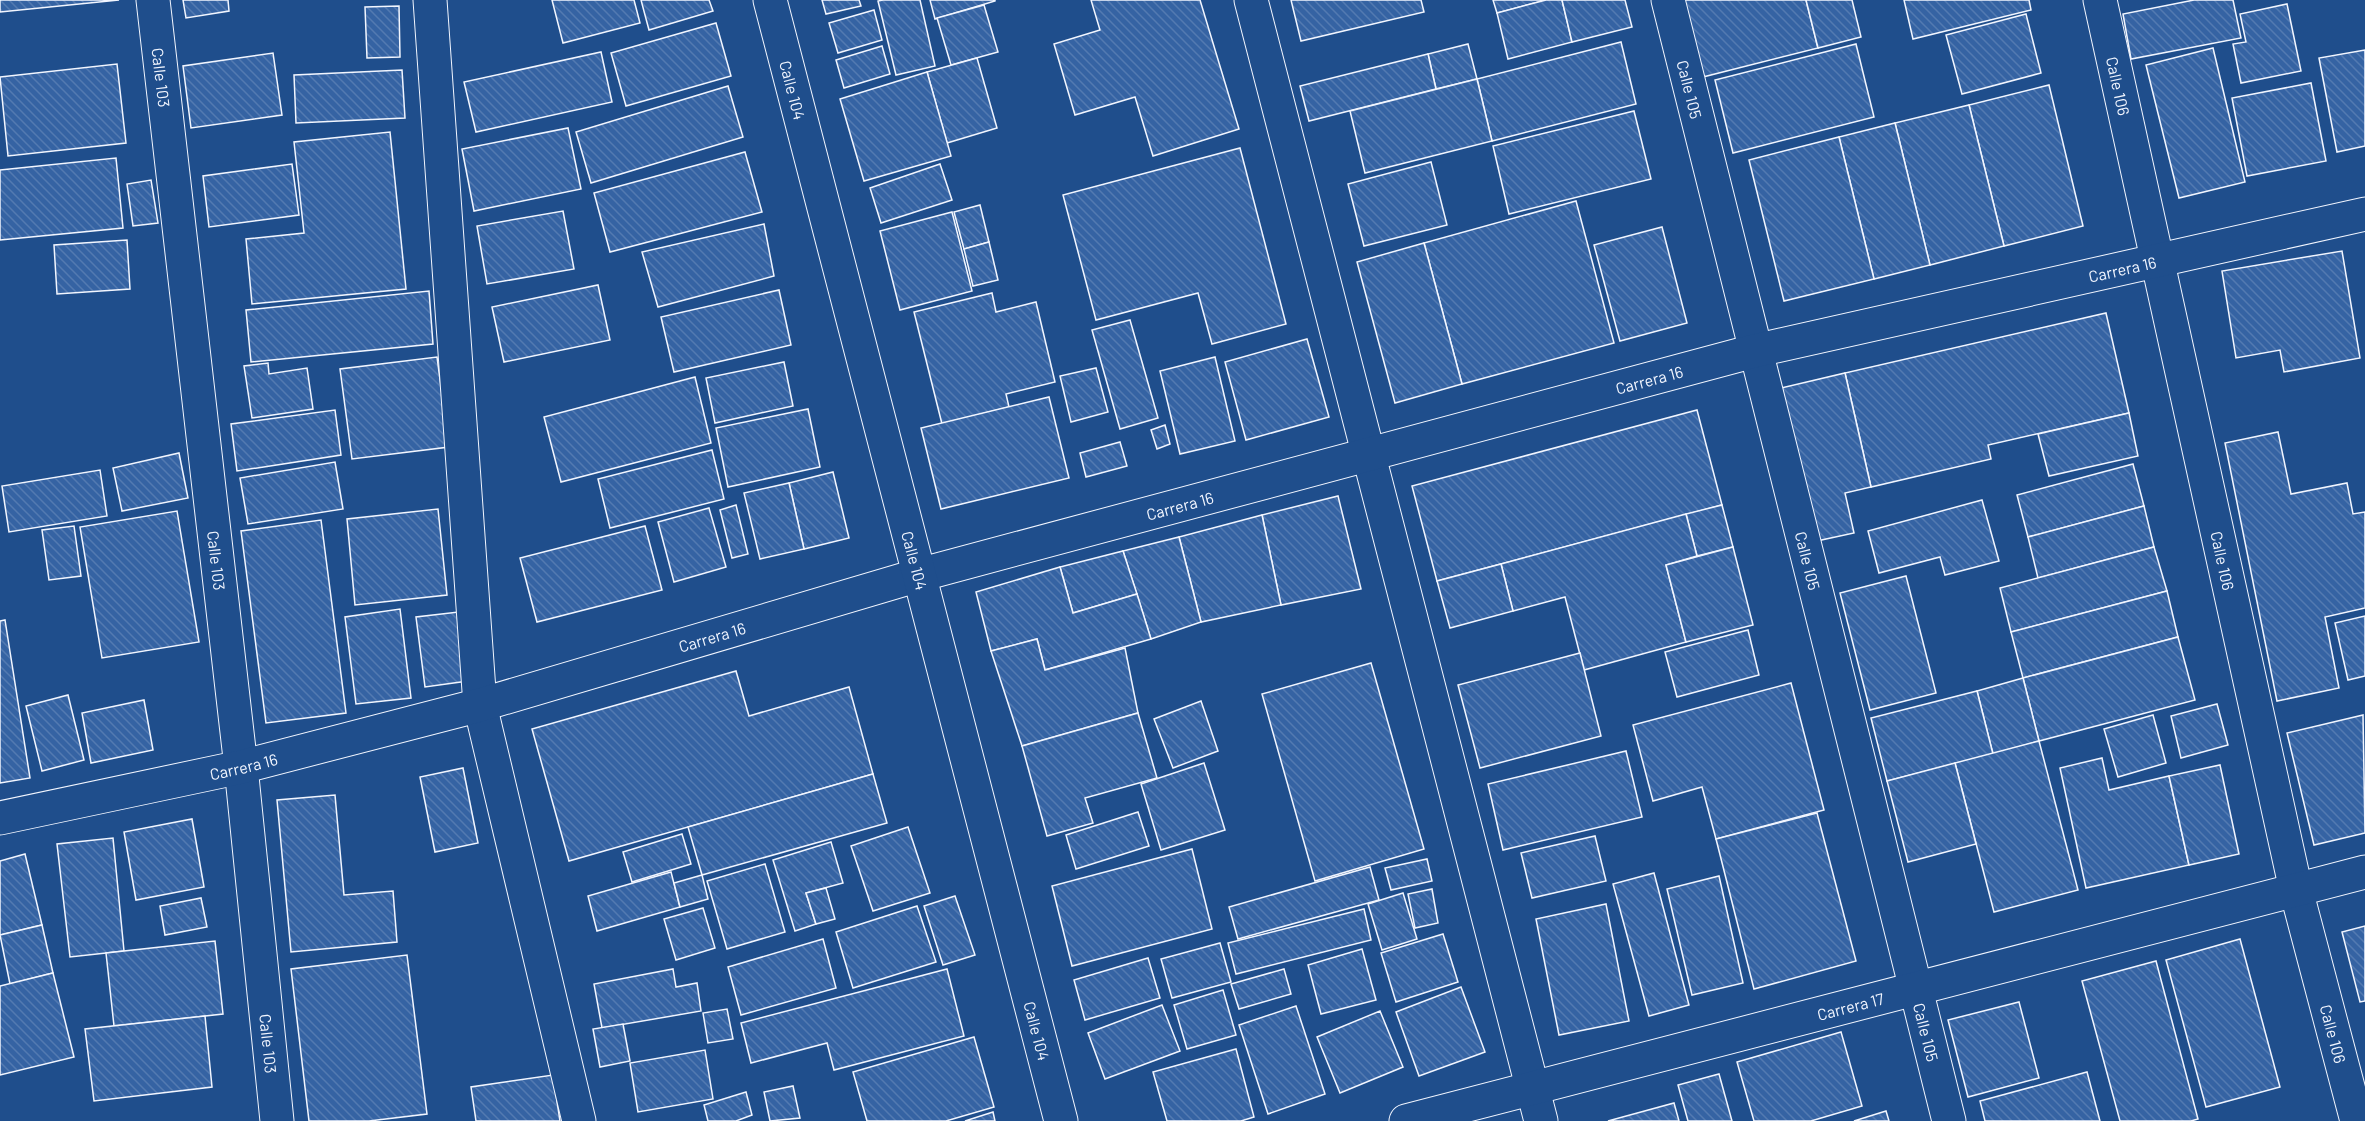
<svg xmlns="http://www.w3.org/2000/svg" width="2365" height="1121" viewBox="0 0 2365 1121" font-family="Barlow,sans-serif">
<defs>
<pattern id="building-back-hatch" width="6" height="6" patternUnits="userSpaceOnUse" patternTransform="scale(1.5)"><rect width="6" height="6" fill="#3563a3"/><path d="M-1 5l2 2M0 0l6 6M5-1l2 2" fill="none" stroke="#537ab1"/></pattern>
</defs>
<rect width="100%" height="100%" fill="#1f4e8c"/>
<!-- building -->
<g fill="url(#building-back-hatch)" stroke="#f2f6ff" stroke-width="1.5">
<path d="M0,0H119L0,12Z"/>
<path d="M183,0H228L229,11L186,18Z"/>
<path d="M552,0H634L640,23L563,43Z"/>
<path d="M641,0H709L713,11L649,30Z"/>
<path d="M822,0H859L861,6L826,14Z"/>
<path d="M883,0H920L935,66L896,75L878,1Z"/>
<path d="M930,0H995V1L935,19Z"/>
<path d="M1091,0H1200L1239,129L1153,156L1135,97L1075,115L1054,44L1100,30Z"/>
<path d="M1291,0H1421L1424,12L1301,41Z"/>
<path d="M1493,0H1546L1497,13Z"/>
<path d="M1546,0H1562L1572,42L1508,59L1497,13Z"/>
<path d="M1562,0H1625L1632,27L1572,42Z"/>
<path d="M1676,0H1806L1818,48L1695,79Z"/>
<path d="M1806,0H1852L1861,37L1818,48Z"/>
<path d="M1904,0H2029L2031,10L1913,39Z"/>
<path d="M2194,0H2233L2241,38L2131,59L2123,14Z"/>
<path d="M2287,4L2301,71L2241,83L2233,44L2246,42L2240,14Z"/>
<path d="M984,5L998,52L951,65L937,18Z"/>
<path d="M399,6L400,57L367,58L365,7Z"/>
<path d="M874,10L882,40L838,53L829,23Z"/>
<path d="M2026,14L2041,73L1962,94L1946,35Z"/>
<path d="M716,23L731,76L626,106L611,53Z"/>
<path d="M1621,42L1636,104L1492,141L1477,79Z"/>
<path d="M1468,44L1477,79L1436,89L1428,54Z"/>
<path d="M1856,44L1874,117L1733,153L1715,80Z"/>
<path d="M882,46L890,74L844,88L836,60Z"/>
<path d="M2213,48L2245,182L2179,198L2146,65Z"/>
<path d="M2365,50V146L2337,152L2319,58Z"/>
<path d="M601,52L612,102L476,132L464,82Z"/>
<path d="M273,53L282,115L191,128L183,66Z"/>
<path d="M1428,54L1436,89L1309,121L1300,86Z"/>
<path d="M977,58L997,128L947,143L927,72Z"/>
<path d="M117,64L126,143L8,156L0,77Z"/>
<path d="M402,70L405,118L296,123L294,75Z"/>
<path d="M927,72L951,156L864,181L840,99Z"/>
<path d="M1477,79L1492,141L1365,173L1350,111Z"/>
<path d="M2311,83L2326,161L2247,176L2232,98Z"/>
<path d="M2049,85L2083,226L2004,246L1969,105Z"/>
<path d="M728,86L743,137L591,183L576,132Z"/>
<path d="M1969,105L2004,246L1930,265L1895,123Z"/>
<path d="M1634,111L1651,179L1509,214L1493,146Z"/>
<path d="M1895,123L1930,265L1874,279L1839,137Z"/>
<path d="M568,128L581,189L474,211L462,149Z"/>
<path d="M390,132L406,289L252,304L246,239L304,233L294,142Z"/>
<path d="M1839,137L1874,279L1784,301L1749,160Z"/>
<path d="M1240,148L1286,324L1212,344L1198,293L1096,320L1063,195Z"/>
<path d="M745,152L762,212L610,252L594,193Z"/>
<path d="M116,158L123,228L0,240V170Z"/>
<path d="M1431,162L1447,225L1364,246L1348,184Z"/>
<path d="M292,164L299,215L209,227L203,176Z"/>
<path d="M940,164L952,200L881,223L870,188Z"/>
<path d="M151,180L158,223L133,226L127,184Z"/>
<path d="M1576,201L1614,343L1462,384L1424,243Z"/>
<path d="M980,205L989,242L964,249L954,212Z"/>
<path d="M563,211L574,269L487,284L477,226Z"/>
<path d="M952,212L972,291L900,310L880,231Z"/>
<path d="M764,224L774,276L658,307L642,252Z"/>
<path d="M1662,227L1687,323L1620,341L1594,245Z"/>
<path d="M127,240L130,289L57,294L54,245Z"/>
<path d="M989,242L998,280L973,286L964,249Z"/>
<path d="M1424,243L1462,384L1395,403L1357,262Z"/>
<path d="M2342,251L2360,358L2284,372L2280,350L2236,358L2222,271Z"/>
<path d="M598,285L610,340L504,362L492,307Z"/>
<path d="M779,290L791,345L674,372L661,317Z"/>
<path d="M429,291L433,344L251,362L246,310Z"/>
<path d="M992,293L996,312L1036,302L1055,382L1006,394L1009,407L942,424L914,312Z"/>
<path d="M2106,313L2129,413L1988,445L1991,459L1871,487L1845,373Z"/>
<path d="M1130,320L1158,418L1120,429L1092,330Z"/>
<path d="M1307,339L1329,417L1246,440L1225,362Z"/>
<path d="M437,357L449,447L352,459L340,369Z"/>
<path d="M1215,357L1235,441L1180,454L1160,371Z"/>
<path d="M784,362L793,406L715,423L706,378Z"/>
<path d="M268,363L269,374L307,368L313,409L252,418L244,366Z"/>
<path d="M1096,368L1108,412L1071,422L1060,376Z"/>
<path d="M1845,373L1871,487L1845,493L1854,533L1812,542L1777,389Z"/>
<path d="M695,377L711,443L561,482L544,417Z"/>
<path d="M1049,397L1069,478L941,509L921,428Z"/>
<path d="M808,409L820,467L728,487L716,428Z"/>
<path d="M335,410L341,455L237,471L231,424Z"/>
<path d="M1697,410L1722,505L1437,581L1412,486Z"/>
<path d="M2129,413L2138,456L2049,476L2038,434Z"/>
<path d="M1165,425L1170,444L1157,449L1151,430Z"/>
<path d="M2278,432L2291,494L2347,483L2353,514L2365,512V608L2325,617L2339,688L2277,701L2225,443Z"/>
<path d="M1120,442L1127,466L1086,477L1080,453Z"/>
<path d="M712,450L724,499L610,528L598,479Z"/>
<path d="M179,453L188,498L122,511L113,468Z"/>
<path d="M335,462L343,509L248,524L240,478Z"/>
<path d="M2133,464L2144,506L2028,537L2017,495Z"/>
<path d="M100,470L107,516L9,532L2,486Z"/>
<path d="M833,472L849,538L804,549L789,483Z"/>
<path d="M789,483L804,549L760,559L744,493Z"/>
<path d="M1338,496L1361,589L1281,605L1262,515Z"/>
<path d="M1982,500L1999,561L1945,575L1940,557L1879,573L1868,531Z"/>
<path d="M736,505L748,554L732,558L720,510Z"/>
<path d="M1722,505L1733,547L1697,556L1686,514Z"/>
<path d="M2144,506L2154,547L2038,578L2028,537Z"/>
<path d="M709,508L726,567L674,582L658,522Z"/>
<path d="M438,509L447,595L355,605L347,519Z"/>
<path d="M177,511L199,642L102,658L80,527Z"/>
<path d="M1686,514L1697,556L1666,565L1686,642L1584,670L1565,597L1513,611L1501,564Z"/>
<path d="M1262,515L1281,605L1201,622L1179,537Z"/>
<path d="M321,520L346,713L266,723L241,531Z"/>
<path d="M74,526L81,576L49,580L42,530Z"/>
<path d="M645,526L662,590L537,622L520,558Z"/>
<path d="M1179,537L1201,622L1151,639L1123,551Z"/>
<path d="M1733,547L1753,625L1686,642L1666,565Z"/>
<path d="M2154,547L2167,591L2011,632L2000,588Z"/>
<path d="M1123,551L1137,594L1073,613L1060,567Z"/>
<path d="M1501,564L1513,611L1450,628L1437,581Z"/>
<path d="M1060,567L1073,613L1137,594L1151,639L1045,670L1037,639L991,651L976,592Z"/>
<path d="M1906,576L1936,693L1870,710L1840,593Z"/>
<path d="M2167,591L2178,637L2023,678L2011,632Z"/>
<path d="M400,609L411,698L356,704L345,617Z"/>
<path d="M467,611L475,680L425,687L416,617Z"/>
<path d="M2365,616V676L2348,680L2335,623Z"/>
<path d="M5,620L30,778L0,783V621Z"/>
<path d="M1748,630L1759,675L1677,697L1665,652Z"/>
<path d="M2178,637L2195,700L2039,741L2023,678Z"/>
<path d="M1037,639L1045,670L1125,648L1138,713L1022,746L991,651Z"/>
<path d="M1580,653L1601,736L1480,768L1458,685Z"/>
<path d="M1371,663L1424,849L1315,881L1262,694Z"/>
<path d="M736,671L749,716L849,687L873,774L569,861L532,729Z"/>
<path d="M2023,678L2039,741L1993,754L1977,691Z"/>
<path d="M1791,683L1824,810L1716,839L1702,787L1653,801L1633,725Z"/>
<path d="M1977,691L1993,754L1887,781L1871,718Z"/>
<path d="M68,695L84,760L42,771L26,706Z"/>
<path d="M144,700L153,750L91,763L82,713Z"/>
<path d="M1201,701L1218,751L1173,768L1154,719Z"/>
<path d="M2217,704L2228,745L2181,758L2171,716Z"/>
<path d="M1138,713L1157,778L1085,798L1093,823L1047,836L1022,746Z"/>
<path d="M2153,715L2166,763L2118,777L2104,729Z"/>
<path d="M2363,715L2365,833L2314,845L2287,733Z"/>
<path d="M2039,741L2078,890L1994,912L1955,763Z"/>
<path d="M1626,751L1642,817L1503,850L1488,784Z"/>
<path d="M2102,758L2109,790L2169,776L2189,865L2086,888L2060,768Z"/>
<path d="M1204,763L1225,830L1161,850L1141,784Z"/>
<path d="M1955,763L1976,844L1908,862L1887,781Z"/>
<path d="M2220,765L2239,854L2189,865L2169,776Z"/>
<path d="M463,768L478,843L435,852L420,777Z"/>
<path d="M873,774L887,823L702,875L688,827Z"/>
<path d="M335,795L344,895L393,891L397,942L291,952L277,800Z"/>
<path d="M1138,812L1149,846L1076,869L1066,835Z"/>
<path d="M1817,813L1856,961L1754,989L1716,839Z"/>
<path d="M192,819L204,887L136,900L124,832Z"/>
<path d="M908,827L930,893L873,911L851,846Z"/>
<path d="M682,834L691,864L632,882L623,852Z"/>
<path d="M1595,836L1606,881L1532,898L1521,853Z"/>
<path d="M113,838L124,951L70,957L57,844Z"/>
<path d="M831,842L843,883L806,893L816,924L795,931L773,860Z"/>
<path d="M1192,849L1212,929L1072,966L1052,886Z"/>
<path d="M25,854L42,925L0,935V861Z"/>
<path d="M1427,859L1432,881L1391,890L1385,868Z"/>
<path d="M765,864L785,932L727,949L707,881Z"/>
<path d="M1370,867L1379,900L1238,939L1229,907Z"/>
<path d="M671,872L680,907L597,931L588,896Z"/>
<path d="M1654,873L1689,1005L1649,1016L1613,884Z"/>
<path d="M702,875L708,899L680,907L674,883Z"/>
<path d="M1719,876L1743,983L1692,995L1667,889Z"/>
<path d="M826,888L835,919L816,924L806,893Z"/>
<path d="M1432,889L1438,923L1415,928L1408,894Z"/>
<path d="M1403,893L1417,939L1382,950L1368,904Z"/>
<path d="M955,896L975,955L943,965L924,906Z"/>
<path d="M201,898L207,927L165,935L160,906Z"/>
<path d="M1606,904L1629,1021L1559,1035L1536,919Z"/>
<path d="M917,906L936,962L853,988L836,932Z"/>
<path d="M703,908L715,948L676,960L664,919Z"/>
<path d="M1364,909L1371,940L1236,974L1228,943Z"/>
<path d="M42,925L53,973L10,984L0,935Z"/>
<path d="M2365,926V1001L2360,1002L2342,932Z"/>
<path d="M1443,934L1458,982L1396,1002L1381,953Z"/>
<path d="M823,939L836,988L741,1015L728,967Z"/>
<path d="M2240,939L2280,1087L2206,1107L2166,960Z"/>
<path d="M215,941L223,1014L114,1026L106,953Z"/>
<path d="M1220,943L1231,982L1172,998L1161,959Z"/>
<path d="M1362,949L1376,1000L1321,1014L1308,965Z"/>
<path d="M407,955L427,1114L369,1121H309L291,969Z"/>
<path d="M1148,958L1160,998L1085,1020L1074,980Z"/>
<path d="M2156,961L2198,1119L2191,1121H2120L2082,981Z"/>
<path d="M673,969L676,987L697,983L701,1011L602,1028L594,984Z"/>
<path d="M947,969L964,1036L834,1070L827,1043L751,1063L741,1023Z"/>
<path d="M1284,969L1291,994L1239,1009L1231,984Z"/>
<path d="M53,973L74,1057L0,1075V986Z"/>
<path d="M1461,987L1485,1052L1419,1076L1396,1012Z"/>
<path d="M1223,990L1236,1035L1187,1049L1174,1005Z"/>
<path d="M2019,1002L2039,1078L1968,1097L1948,1020Z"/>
<path d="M1162,1005L1180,1051L1105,1079L1088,1033Z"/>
<path d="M1296,1006L1325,1094L1268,1114L1239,1025Z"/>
<path d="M727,1009L733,1039L708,1043L703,1013Z"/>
<path d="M1380,1011L1403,1067L1340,1093L1317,1037Z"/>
<path d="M205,1016L212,1087L94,1101L85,1029Z"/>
<path d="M623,1024L630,1061L600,1067L593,1029Z"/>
<path d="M1841,1032L1862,1106L1811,1121H1754L1737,1062Z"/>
<path d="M974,1037L994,1107L946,1121H867L853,1072Z"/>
<path d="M1236,1049L1254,1117L1241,1121H1167L1153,1072Z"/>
<path d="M705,1050L713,1099L638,1112L630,1063Z"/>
<path d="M2087,1072L2100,1121H1985L1980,1101Z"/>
<path d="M1719,1074L1732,1121H1688L1678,1085Z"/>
<path d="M553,1075L560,1121H476L471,1087Z"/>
<path d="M793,1086L800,1118L770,1121L764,1092Z"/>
<path d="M746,1092L752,1115L736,1121H708L704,1105Z"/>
<path d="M1674,1103L1679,1121H1608Z"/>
<path d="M1886,1111L1889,1121H1854Z"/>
<path d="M993,1112L995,1121H965Z"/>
</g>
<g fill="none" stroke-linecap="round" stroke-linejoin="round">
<!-- minor casing -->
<g stroke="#f2f6ff" stroke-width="35">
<g id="minor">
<path id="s1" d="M153,0L241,767L277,1121"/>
<path d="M430,0L480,705L579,1121"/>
<path d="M1251,0L1541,1121"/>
<path id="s2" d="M1668,0L1949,1121"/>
<path id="s3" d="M2100,0L2296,890L2357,1121"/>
<path id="s4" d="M0,818L241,767L480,705L919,575L1754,351L2365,214"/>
<path id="s5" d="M1406,1121L2365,872"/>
</g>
</g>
<!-- major casing -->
<g stroke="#f2f6ff" stroke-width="35">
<g id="major">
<path id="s6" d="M770,0L1061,1121"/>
</g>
</g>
<!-- minor -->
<use href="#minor" stroke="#1f4e8c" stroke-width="33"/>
<!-- major -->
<use href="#major" stroke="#1f4e8c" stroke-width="33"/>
</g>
<g text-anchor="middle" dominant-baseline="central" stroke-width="4.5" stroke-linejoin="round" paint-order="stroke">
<!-- street labels -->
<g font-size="16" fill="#f2f6ff" stroke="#1f4e8c">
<text stroke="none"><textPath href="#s1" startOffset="78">Calle 103</textPath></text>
<text stroke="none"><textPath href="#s3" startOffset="88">Calle 106</textPath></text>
<text stroke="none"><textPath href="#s2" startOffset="92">Calle 105</textPath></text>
<text stroke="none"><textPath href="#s6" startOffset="93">Calle 104</textPath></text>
<text stroke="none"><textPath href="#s4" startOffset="2193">Carrera 16</textPath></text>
<text stroke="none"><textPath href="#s4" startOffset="1707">Carrera 16</textPath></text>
<text stroke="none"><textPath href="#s4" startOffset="1221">Carrera 16</textPath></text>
<text stroke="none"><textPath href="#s1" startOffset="564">Calle 103</textPath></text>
<text stroke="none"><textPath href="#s6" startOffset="579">Calle 104</textPath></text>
<text stroke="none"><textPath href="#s2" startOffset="578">Calle 105</textPath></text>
<text stroke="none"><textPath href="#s3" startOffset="574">Calle 106</textPath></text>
<text stroke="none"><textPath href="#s4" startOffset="735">Carrera 16</textPath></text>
<text stroke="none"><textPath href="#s4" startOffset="249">Carrera 16</textPath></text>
<text stroke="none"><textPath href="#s5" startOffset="459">Carrera 17</textPath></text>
<text stroke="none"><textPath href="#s6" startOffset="1065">Calle 104</textPath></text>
<text stroke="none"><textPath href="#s2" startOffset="1064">Calle 105</textPath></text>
<text stroke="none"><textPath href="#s3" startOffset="1060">Calle 106</textPath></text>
<text stroke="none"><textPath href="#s1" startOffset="1050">Calle 103</textPath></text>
</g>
</g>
</svg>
